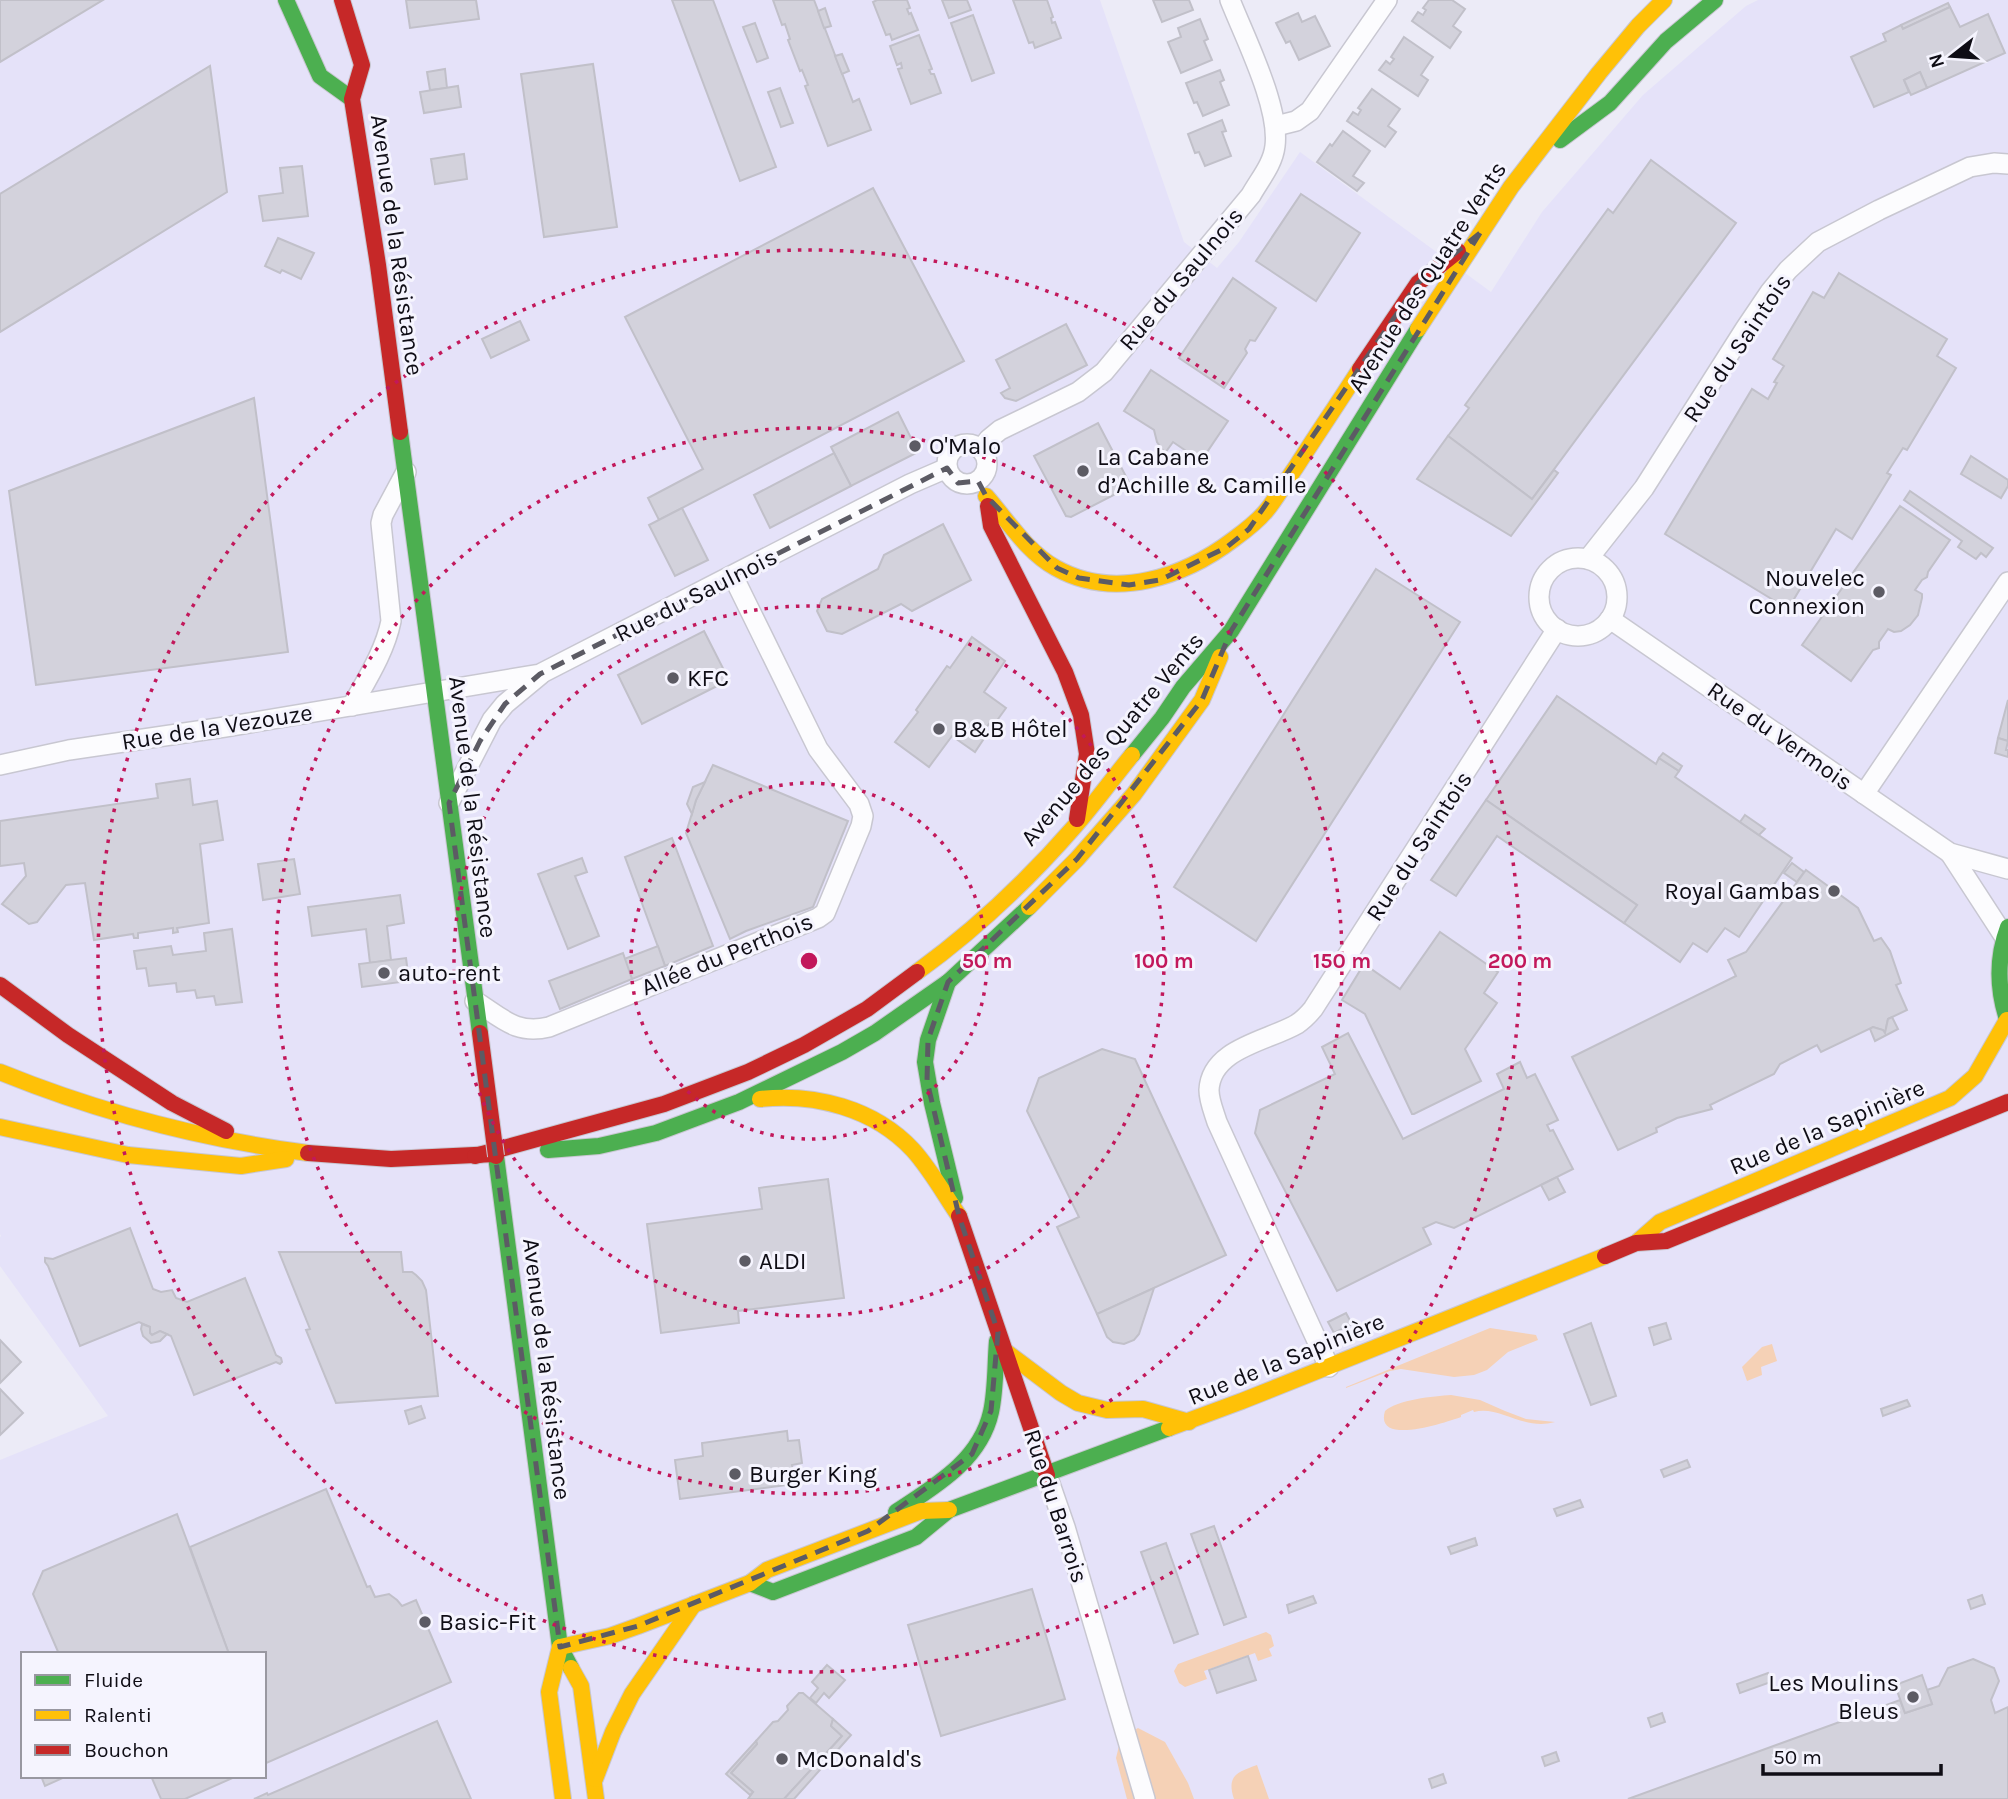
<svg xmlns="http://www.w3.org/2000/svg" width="2008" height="1799" viewBox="0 0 2008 1799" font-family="Karla,sans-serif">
<rect width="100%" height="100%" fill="#ecebf7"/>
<!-- built -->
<path fill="#e5e2f9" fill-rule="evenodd" d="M0,0H1100L1184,242L1217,268L1239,242L1300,152L1491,292L1542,212L1643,95L1746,6L1758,0H2008V1799H0V1460L108,1416L0,1266V1237L1,1236L0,1234ZM23,1654H264V1776H23Z"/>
<!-- green -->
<g fill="#f5d1b6">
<path d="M1490,1328L1536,1335L1538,1340L1508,1352L1487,1370L1474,1375L1454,1377L1401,1369L1390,1371L1346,1388V1387Z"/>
<path d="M1772,1344L1777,1361L1761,1367L1762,1375L1747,1381L1742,1367L1762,1347Z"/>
<path d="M1451,1395L1480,1400L1505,1411L1526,1419L1555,1422C1523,1431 1499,1405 1474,1412L1473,1410L1461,1415V1417C1447,1422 1374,1447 1385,1411C1397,1400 1434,1396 1451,1395Z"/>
<path d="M1266,1632L1271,1635L1274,1646L1269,1649L1272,1656L1258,1661L1255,1653L1204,1671L1207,1679L1185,1687L1179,1683L1174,1671L1178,1664Z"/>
<path d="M1138,1728L1165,1742L1188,1783L1194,1799H1127L1116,1758L1121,1738Z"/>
<path d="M1257,1765L1269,1799H1234C1226,1775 1238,1772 1257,1765Z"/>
</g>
<!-- building -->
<g fill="#d3d2dc" stroke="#c1c0c9" stroke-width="2">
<path d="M0,0H103L0,62Z"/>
<path d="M406,0H476L479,19L410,28Z"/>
<path d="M672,0H713L776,167L740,181Z"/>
<path d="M773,0H814L853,102L859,99L871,130L828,146L805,86L808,85L802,70L800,71L788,40L790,39L785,24L782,25Z"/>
<path d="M877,0H907L910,8L907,9L909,14L911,13L918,30L892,40L890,34L886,35L873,2Z"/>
<path d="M942,0H967L971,10L949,18Z"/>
<path d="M1013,0H1047L1053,17L1051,18L1052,23L1055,22L1061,38L1035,48L1033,42L1029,43Z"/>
<path d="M1153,0H1189L1193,10L1162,22Z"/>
<path d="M1429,0H1452L1465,9L1453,26L1461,32L1450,48L1412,21L1418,12L1423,15L1426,10L1423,8Z"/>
<path d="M1948,3L1950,7L1903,29L1901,25Z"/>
<path d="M1950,7L1960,27L1988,14L2005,53L1927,88L1920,72L1904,80L1909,92L1874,107L1851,57L1886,41L1883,34L1901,25L1903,29Z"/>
<path d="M825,8L831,26L824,28L818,11Z"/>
<path d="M1298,13L1302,22L1315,16L1330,46L1299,60L1290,41L1286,43L1276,23Z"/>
<path d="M973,15L994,73L972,81L951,23Z"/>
<path d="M1200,19L1208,39L1204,41L1212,60L1181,73L1168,42L1181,37L1178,28Z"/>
<path d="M755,23L768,58L757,62L743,27Z"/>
<path d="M919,35L932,69L929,70L931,74H934L941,93L911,104L898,69L902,68L901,63L897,65L890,46Z"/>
<path d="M1404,37L1433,57L1421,75L1428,80L1418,96L1379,70L1386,61L1390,64L1394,59L1391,57Z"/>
<path d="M842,54L849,71L842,74L835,56Z"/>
<path d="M593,64L617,227L544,237L521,74Z"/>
<path d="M210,66L227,192L0,332V194Z"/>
<path d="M445,69L447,88L430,90L427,72Z"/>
<path d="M1220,70L1224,80L1220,82L1229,105L1203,116L1197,102L1194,103L1186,83Z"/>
<path d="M1920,72L1927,88L1911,95L1904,80Z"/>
<path d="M458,86L461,107L424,113L420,92Z"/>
<path d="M780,88L793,123L781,127L768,92Z"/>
<path d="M1372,89L1400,109L1388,126L1396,132L1385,147L1347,121L1353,112L1358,115L1361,110L1358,108Z"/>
<path d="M1222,120L1226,131L1222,132L1231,156L1205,166L1199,152L1195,153L1188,134Z"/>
<path d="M1343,131L1370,151L1353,176L1364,183L1357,191L1317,162L1330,144L1332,146Z"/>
<path d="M464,154L467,179L435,184L431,159Z"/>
<path d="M1651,160L1736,223L1532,499L1448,436L1469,408L1465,405L1608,209L1613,213Z"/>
<path d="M302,166L308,216L263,221L259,196L283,193L280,168Z"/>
<path d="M873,188L964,361L659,520L648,498L703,469L625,317Z"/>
<path d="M1301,194L1360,233L1316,301L1256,261Z"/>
<path d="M278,238L314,253L301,279L282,270L280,273L265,266Z"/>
<path d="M1839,273L1947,339L1937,356L1956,368L1907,450L1903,448L1887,473L1891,475L1852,539L1836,529L1788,609L1665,534L1752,389L1768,399L1777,383L1774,382L1784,366L1773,359L1813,292L1824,298Z"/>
<path d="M1233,278L1276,308L1255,341L1250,340L1245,349L1247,353L1224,388L1179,358Z"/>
<path d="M520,321L529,340L491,358L482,339Z"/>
<path d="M1066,324L1087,365L1016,401L1005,398L1001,393L1010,388L996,360Z"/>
<path d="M1151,370L1228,421L1201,461L1173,442L1165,453L1157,442L1154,430L1124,411Z"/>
<path d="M254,398L288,652L36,685L9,491Z"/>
<path d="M898,412L918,452L851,486L831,447Z"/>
<path d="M1098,423L1131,486L1071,517L1066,516L1034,456Z"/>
<path d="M1448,436L1532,499L1554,470L1558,473L1511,536L1417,479Z"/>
<path d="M834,453L851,486L770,528L754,495Z"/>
<path d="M1971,456L2008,480V486L2001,498L1961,474Z"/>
<path d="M1910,491L1993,548L1986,557L1981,553L1976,559L1958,547L1962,541L1904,500Z"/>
<path d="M1900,506L1950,540L1928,572L1927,577L1922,580L1915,590L1922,594V598L1918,615L1910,625L1901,631L1894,632L1888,629L1879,642V648L1873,650L1851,681L1802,645Z"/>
<path d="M682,508L708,560L675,576L649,525Z"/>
<path d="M943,524L971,580L912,611L901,604L842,634L827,631L817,611L822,599L878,569L884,555Z"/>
<path d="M1376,569L1460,622L1256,941L1174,887Z"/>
<path d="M704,631L729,680L642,724L618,675Z"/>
<path d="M972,637L1005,661L984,692L1006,708L993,726L989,724L983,731L987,734L975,752L952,736L929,767L895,742L918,712L916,710L947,666L950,668Z"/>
<path d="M1557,696L1656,764L1659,758L1679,771L1675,777L1792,858L1739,937L1725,928L1707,952L1693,943L1680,962L1624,923L1637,905L1486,800Z"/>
<path d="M2008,700V741L1998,738Z"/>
<path d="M1998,738L2008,741L2006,750H2008V757L1995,753Z"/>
<path d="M1663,753L1682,766L1679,771L1659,758Z"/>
<path d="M713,765L848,821L813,907L746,931L730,939L686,833L696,800Z"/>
<path d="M190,779L193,805L217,801L223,840L200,844L209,923L177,928L178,932L173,933V928L138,933V938H134L133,934L94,940L85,883L66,885L37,922L29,924L2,904L26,876L24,863L0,866V821L158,798L156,784Z"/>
<path d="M705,782L696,800L692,814L687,804L693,787Z"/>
<path d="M1486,800L1637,905L1624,923L1497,836L1456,896L1431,880Z"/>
<path d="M1745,815L1765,829L1759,835L1740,822Z"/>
<path d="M672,838L713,946L665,966L625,857Z"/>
<path d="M582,858L587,872L575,876L599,936L568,949L538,874Z"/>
<path d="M294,859L300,894L263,900L258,864Z"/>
<path d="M1792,863L1804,872L1797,882L1784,873Z"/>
<path d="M1806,870L1858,908L1874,941L1881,938L1890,951L1901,983L1896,985L1907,1010L1888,1019L1885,1033L1883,1030L1873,1027L1821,1052L1817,1045L1780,1064L1774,1074L1710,1105L1712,1109L1677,1118L1656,1128L1657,1132L1618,1150L1572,1057L1736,976L1728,960L1746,952Z"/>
<path d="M400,895L404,923L387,926L391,960L370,963L366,929L312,936L308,907Z"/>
<path d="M232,929L242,1002L216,1005L214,996L197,998L195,990L177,992L176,983L149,986L146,968L137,969L134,951L171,946L173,955L206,951L204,933Z"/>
<path d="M1440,932L1498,972L1484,993L1497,1003L1465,1049L1481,1081L1414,1114H1412L1365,1014L1342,1000L1364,964L1400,989Z"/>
<path d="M658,946L665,966L632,979L624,959Z"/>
<path d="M623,953L632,979L560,1009L549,981Z"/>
<path d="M406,958L409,981L362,987L359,964Z"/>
<path d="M1892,1017L1898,1029L1875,1041L1870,1029L1873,1027L1883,1030L1885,1033L1888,1019Z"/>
<path d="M1348,1033L1403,1139L1504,1089L1497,1074L1520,1062L1527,1078L1535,1074L1558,1120L1547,1125L1550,1131L1553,1130L1573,1169L1454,1228L1436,1222L1423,1228L1431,1244L1337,1291L1255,1133L1260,1110L1335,1074L1322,1047Z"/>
<path d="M1102,1049L1135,1059L1226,1255L1097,1314L1057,1227L1079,1217L1027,1111L1039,1078Z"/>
<path d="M1557,1177L1565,1192L1549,1200L1541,1185Z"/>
<path d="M828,1179L844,1298L738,1311L739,1323L661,1333L647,1224L762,1209L759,1188Z"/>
<path d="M130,1228L153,1289L161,1292L172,1290L176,1298L187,1302L245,1278L276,1355L281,1358L282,1362L280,1364L276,1362L194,1395L171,1336L160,1331L152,1335L150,1333V1327L139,1322L80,1346L48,1266L45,1262V1258L53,1259Z"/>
<path d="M279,1252H401L403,1272H412L416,1275L422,1281L426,1290L438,1396L336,1403L306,1330L310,1329Z"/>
<path d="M1154,1288L1139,1334L1134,1340L1124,1344L1113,1342L1107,1337L1097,1314Z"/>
<path d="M1346,1313L1352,1324L1334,1333L1328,1322Z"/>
<path d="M1591,1323L1616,1396L1591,1405L1564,1334Z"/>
<path d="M1666,1323L1671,1339L1654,1345L1649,1328Z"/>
<path d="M142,1324L150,1327V1333L152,1335L160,1331L167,1334L160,1341L151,1343L143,1336L141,1329Z"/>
<path d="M0,1340L21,1362L0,1383Z"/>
<path d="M0,1389L23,1413L0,1435Z"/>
<path d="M1907,1400L1910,1406L1883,1416L1881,1409Z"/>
<path d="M421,1406L425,1418L409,1424L405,1411Z"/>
<path d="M787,1431L788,1441L799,1440L802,1463L792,1465L795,1484L680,1499L675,1460L703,1456L702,1443Z"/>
<path d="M1687,1460L1690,1467L1664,1477L1661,1470Z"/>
<path d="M326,1489L367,1587L370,1586L375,1597L389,1594L397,1600L402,1606L416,1600L451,1682L264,1764V1654H229L190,1547Z"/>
<path d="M1580,1500L1583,1507L1557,1516L1554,1509Z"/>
<path d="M177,1514L229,1654H59L33,1594L43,1571Z"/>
<path d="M1214,1526L1246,1617L1224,1625L1191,1534Z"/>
<path d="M1475,1538L1477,1545L1451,1554L1448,1547Z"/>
<path d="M1166,1543L1198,1634L1174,1643L1141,1552Z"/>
<path d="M1032,1589L1065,1699L941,1736L908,1625Z"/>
<path d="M1982,1595L1985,1604L1971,1609L1968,1600Z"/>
<path d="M1313,1596L1316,1603L1289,1613L1287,1605Z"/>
<path d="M1248,1656L1256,1680L1217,1693L1209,1670Z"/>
<path d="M1973,1659L1994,1668L1999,1681L1991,1700L1995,1713L2008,1707V1799H1628L1900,1700L1905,1713L1932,1704L1927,1690L1939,1686L1948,1668Z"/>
<path d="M827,1665L845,1680L829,1698L824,1693L816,1703L810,1698L818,1688L812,1682Z"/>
<path d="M1768,1673L1771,1682L1740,1693L1737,1684Z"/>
<path d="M1922,1675L1932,1704L1905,1713L1895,1685Z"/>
<path d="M799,1693H803L833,1719L831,1726L842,1736L784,1799H748L753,1792L731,1773L757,1744L756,1741L773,1722L778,1721L788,1710L787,1706Z"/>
<path d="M1662,1713L1665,1722L1651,1727L1648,1718Z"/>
<path d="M833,1719L851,1735L794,1799H784L842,1736L831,1726Z"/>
<path d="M437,1721L471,1799H254L267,1793L268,1795Z"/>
<path d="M756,1741L757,1744L731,1773L753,1792L750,1795L726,1774Z"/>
<path d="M1556,1752L1559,1761L1545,1766L1542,1757Z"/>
<path d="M1443,1774L1446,1783L1432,1788L1429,1779Z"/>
<path d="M41,1776H67L45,1786Z"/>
<path d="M151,1776H237L185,1799H161Z"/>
</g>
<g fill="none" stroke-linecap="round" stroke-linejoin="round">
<!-- street casing -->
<g stroke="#c8c7d1" stroke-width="22">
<g id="street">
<path d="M1276,126L1296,121L1310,111L1387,0"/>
<circle cx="967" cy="464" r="20"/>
<path d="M981,449L989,439L1000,430L1078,392L1104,372L1251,195C1260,179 1273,164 1275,146C1280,107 1245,38 1230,0"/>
<circle cx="1578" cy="597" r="39"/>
<path d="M1588,559L1644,488L1745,329L1770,292L1788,270L1818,242L1879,210L1970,167L1994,163L2008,164"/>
<path d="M1610,619L1950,853L2008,869"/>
<path d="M352,706C367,679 385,651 391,621L381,523L383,515L406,472"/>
<path d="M0,765L69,750L225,727L540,674L910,484L947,468"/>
<path d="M1864,794L2008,582"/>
<path d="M449,803L492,720L505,704L540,675"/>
<path d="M1950,853L2004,936"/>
<path d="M475,1001C502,1018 516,1035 549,1027L818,918L825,913L861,826L863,816L859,804L818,749L733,576"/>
<path d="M1329,1367L1217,1122C1214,1112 1209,1101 1209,1090C1211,1048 1268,1041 1297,1024C1303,1020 1308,1015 1313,1009L1557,629"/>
<path d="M1047,1475L1065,1527L1145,1799"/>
</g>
</g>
<!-- fast casing -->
<g stroke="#c8c7d1" stroke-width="18">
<g id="fast">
<path d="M286,0L320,76L352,99"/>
<path d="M1560,140L1610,103L1666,41L1715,0"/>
<path d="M400,432L480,1033"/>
<path d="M1132,755L1162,718L1183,687L1231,631L1418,329"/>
<path d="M2008,927C1996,959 1997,990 2008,1022"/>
<path d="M948,982L928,1040L925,1062L932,1103L955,1198"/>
<path d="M548,1150L599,1146L656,1133L739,1102L842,1052L875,1033L948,982L1029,907"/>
<path d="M496,1156L560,1647L571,1668"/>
<path d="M896,1512C935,1486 980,1461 991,1412C996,1389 995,1364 997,1341"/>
<path d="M750,1583L773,1592L916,1537L949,1510L1169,1428"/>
</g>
</g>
<!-- slow casing -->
<g stroke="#c8c7d1" stroke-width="18">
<g id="slow">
<path d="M1418,329L1511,187L1599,73L1638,26L1664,0"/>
<path d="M986,496C1007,520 1027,552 1056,568C1115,601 1184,577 1234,539C1245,531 1257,522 1266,511C1277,498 1286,481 1296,467C1317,434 1339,402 1360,369"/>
<path d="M1029,907L1077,859L1134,794L1202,700L1220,657"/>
<path d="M917,972C975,930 1028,880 1075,826C1095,803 1113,778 1132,755"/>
<path d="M0,1072C101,1113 200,1139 308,1153"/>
<path d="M760,1099C814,1093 874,1108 913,1150C931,1170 944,1194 959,1216"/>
<path d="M0,1127L128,1155L241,1166L286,1159"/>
<path d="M1636,1243L1660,1222L1950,1098L1975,1076L2007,1020"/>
<path d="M1005,1351L1061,1393L1078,1403L1107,1410L1143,1409L1189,1422"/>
<path d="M1169,1428L1242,1401L1605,1256"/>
<path d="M560,1647L610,1636L638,1626L750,1583L767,1570L921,1511L949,1510"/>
<path d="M560,1647L549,1692L563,1799"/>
<path d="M571,1668L581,1686L596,1799"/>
<path d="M595,1779L613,1732L632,1694L694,1604"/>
</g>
</g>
<!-- jam casing -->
<g stroke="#c8c7d1" stroke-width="18">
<g id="jam">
<path d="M342,0L362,65L352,99L378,265L400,432"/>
<path d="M1360,369L1418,283L1458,251"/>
<path d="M988,506L991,526L1065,672L1081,715L1087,754L1077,819"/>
<path d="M0,985L68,1035L172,1103L226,1131"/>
<path d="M308,1153L391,1159L495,1154"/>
<path d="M475,1156L664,1104L748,1072L804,1045L867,1009L917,972"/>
<path d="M959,1216L1047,1475"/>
<path d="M1605,1256L1636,1243L1666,1241L2008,1102"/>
</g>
</g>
<!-- street -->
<use href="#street" stroke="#fcfcfe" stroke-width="19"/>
<!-- fast -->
<use href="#fast" stroke="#4caf50" stroke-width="16"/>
<!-- slow -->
<use href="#slow" stroke="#ffc107" stroke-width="16"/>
<!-- jam -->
<use href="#jam" stroke="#c62828" stroke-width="16"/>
<!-- jam-bridge casing -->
<g stroke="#c8c7d1" stroke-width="18" stroke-linecap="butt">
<path id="jam-bridge" d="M480,1033L496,1156"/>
</g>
<!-- jam-bridge -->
<use href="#jam-bridge" stroke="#c62828" stroke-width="16"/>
</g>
<!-- marked area -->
<path fill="none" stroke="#5c5b64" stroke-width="5" stroke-dasharray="14 9" stroke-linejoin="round" d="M1480,233L1231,631L1202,700L1077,859L948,982L928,1040L927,1081L959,1216L998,1332L991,1411L972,1454L868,1531L638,1626L560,1647L449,803L480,741L505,704L540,674L947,468L958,483L978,481L986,496L1057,568L1079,578L1129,585L1160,580L1227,547L1249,529L1418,283Z"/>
<!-- distance rings -->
<g fill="none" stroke="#c2185b" stroke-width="3.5" stroke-dasharray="3.5 7">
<circle cx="809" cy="961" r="178"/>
<circle cx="809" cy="961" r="355"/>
<circle cx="809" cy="961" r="533"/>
<circle cx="809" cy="961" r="711"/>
</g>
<!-- markers -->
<g fill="#5c5b64" stroke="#f5f4fe" stroke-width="2.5">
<circle cx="915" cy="446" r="7"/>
<circle cx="1083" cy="471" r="7"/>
<circle cx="1879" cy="592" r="7"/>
<circle cx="673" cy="678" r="7"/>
<circle cx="939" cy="729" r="7"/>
<circle cx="1834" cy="891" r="7"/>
<circle cx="384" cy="973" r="7"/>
<circle cx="745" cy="1261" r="7"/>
<circle cx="735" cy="1474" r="7"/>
<circle cx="425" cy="1622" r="7"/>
<circle cx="1913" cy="1697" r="7"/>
<circle cx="782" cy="1759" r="7"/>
</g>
<g text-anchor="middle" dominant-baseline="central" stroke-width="6" stroke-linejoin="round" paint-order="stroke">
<!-- street labels -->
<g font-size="24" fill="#0f0d15" stroke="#f5f4fe">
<text transform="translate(397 245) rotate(82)">Avenue de la Résistance</text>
<text transform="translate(1427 277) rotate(-57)">Avenue des Quatre Vents</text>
<text transform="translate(1181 279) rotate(-50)">Rue du Saulnois</text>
<text transform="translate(1737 348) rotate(-56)">Rue du Saintois</text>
<text transform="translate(696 595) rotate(-27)">Rue du Saulnois</text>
<text transform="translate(217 727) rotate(-9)">Rue de la Vezouze</text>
<text transform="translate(1780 736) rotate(35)">Rue du Vermois</text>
<text transform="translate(1112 739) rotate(-50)">Avenue des Quatre Vents</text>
<text transform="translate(473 807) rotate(83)">Avenue de la Résistance</text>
<text transform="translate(1419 846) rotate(-57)">Rue du Saintois</text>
<text transform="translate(727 954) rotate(-22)">Allée du Perthois</text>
<text transform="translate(1827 1127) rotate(-23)">Rue de la Sapinière</text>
<text transform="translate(1286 1359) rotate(-22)">Rue de la Sapinière</text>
<text transform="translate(547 1369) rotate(83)">Avenue de la Résistance</text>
<text transform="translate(1056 1506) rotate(72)">Rue du Barrois</text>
</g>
<!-- poi labels -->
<g font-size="24" fill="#0f0d15" stroke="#f5f4fe" text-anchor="start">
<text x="929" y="446">O'Malo</text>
<text x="1097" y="457">La Cabane<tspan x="1097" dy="28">d’Achille &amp; Camille</tspan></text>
<text x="1865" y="578" text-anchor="end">Nouvelec<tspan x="1865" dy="28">Connexion</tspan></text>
<text x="687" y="678">KFC</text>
<text x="953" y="729">B&amp;B Hôtel</text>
<text x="1820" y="891" text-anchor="end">Royal Gambas</text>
<text x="398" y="973">auto-rent</text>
<text x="759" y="1261">ALDI</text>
<text x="749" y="1474">Burger King</text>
<text x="439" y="1622">Basic-Fit</text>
<text x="1899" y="1683" text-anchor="end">Les Moulins<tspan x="1899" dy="28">Bleus</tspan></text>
<text x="796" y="1759">McDonald's</text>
</g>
</g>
<circle cx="809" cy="961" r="10" fill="#c2185b" stroke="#f5f4fe" stroke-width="3.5"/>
<g font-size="21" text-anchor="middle" font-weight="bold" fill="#c2185b" stroke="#f5f4fe" stroke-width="6" stroke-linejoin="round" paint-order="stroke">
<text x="987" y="968">50 m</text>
<text x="1164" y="968">100 m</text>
<text x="1342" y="968">150 m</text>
<text x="1520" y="968">200 m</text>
</g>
<!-- legend -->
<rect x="21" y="1652" width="245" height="126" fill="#f5f4fe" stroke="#9998a1" stroke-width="2"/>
<rect x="35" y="1675" width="35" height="10" fill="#4caf50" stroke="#9998a1" stroke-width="2"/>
<text x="84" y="1687" font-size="21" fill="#0f0d15">Fluide</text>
<rect x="35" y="1710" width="35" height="10" fill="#ffc107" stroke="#9998a1" stroke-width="2"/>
<text x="84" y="1722" font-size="21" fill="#0f0d15">Ralenti</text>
<rect x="35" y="1745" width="35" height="10" fill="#c62828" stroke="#9998a1" stroke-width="2"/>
<text x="84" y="1757" font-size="21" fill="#0f0d15">Bouchon</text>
<!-- north arrow -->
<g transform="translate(1952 56) rotate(253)" stroke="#f5f4fe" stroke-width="5" paint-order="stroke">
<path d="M0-5L12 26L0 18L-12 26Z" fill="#0f0d15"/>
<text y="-10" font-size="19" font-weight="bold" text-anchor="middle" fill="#0f0d15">N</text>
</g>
<!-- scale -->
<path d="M1763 1764v10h178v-10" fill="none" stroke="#0f0d15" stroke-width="3.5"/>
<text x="1773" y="1764" font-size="21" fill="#0f0d15" stroke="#f5f4fe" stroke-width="5" paint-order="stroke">50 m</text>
</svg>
